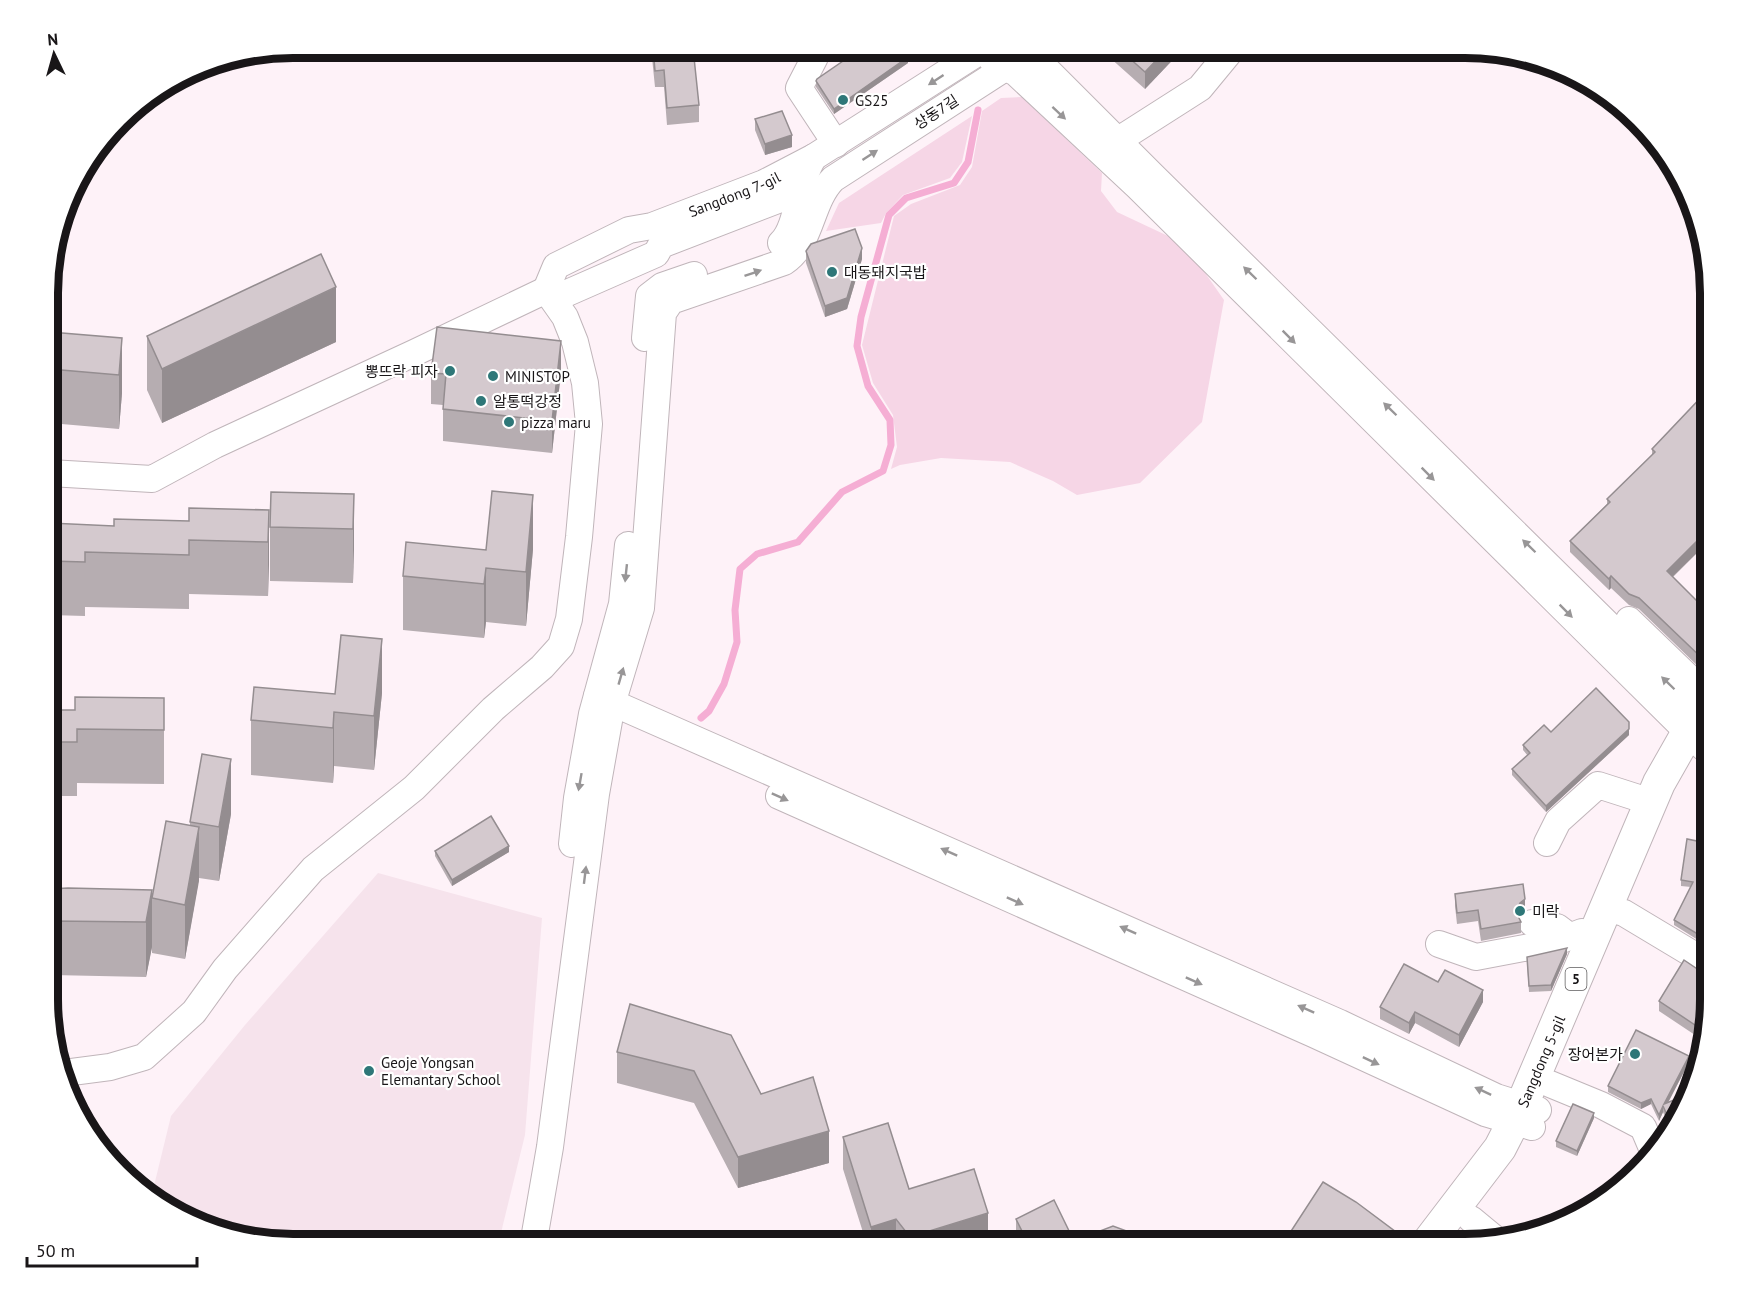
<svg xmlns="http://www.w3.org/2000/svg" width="1758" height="1293" viewBox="0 0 1758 1293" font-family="'PT Sans','Noto Sans KR',sans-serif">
<rect width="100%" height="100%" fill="#fef2f8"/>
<!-- built -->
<path fill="#f6e3ec" d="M378,873L542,918L525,1135L498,1245L278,1244L228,1235L152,1194L171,1116L245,1025Z"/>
<!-- green -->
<g fill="#f6d6e6">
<path d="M1022,97L1102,173L1101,191L1117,212L1185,244L1224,300L1202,422L1140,483L1077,495L1053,481L1010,462L941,458L900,465L891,469L897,447L893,415L873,383L862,345L894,216L911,204L960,185L972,167L982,111L1001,98Z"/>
<path d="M972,116L962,162L950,178L903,195L886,213L881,223L826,231L839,203Z"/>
</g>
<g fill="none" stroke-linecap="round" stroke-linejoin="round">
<!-- stream -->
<path stroke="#f5aed4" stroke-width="7" d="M701,718L709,711L724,684L737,642L735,610L740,569L757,554L798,542L842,492L883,471L891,445L890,420L868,386L857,346L861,317L889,215L906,198L954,183L968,162L978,110"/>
<!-- minor casing -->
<g stroke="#c0b5ba" stroke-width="28">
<g id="minor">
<path d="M815,48V57L799,88L836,144"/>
<path d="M1016,48L1037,60L1151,174L1709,724"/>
<path d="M992,60L1016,73L1138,187L1703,747"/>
<path d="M1117,141L1200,88L1233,48"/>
<path d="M781,243C799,226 797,182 814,157L985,48"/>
<path id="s1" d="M546,290L556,266L629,230L652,226L764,183L814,157"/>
<path d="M645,338L649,296L662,286L694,275"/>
<path d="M50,473L152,479L215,445L414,353L546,290L565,294L656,254L661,245L809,188"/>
<path d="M1629,620L1709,697"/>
<path d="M597,696L1340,1023L1496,1097L1538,1110"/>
<path d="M779,796L1313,1034L1485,1113L1532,1127"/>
<path d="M1547,843L1558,821L1598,785L1651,802"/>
<path d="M572,844L577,798L592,714L622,604L628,545"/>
<path d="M1607,908L1624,913L1709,964"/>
<path d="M1532,923L1557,927L1569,936"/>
<path d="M1439,944L1476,957L1556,942L1582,932L1595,937"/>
<path d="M64,1073L110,1067L144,1057L194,1012L225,969L313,869L414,788L493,709L542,667L561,646L569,619L579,537L589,424L585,383L575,342L565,317L546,290"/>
<path d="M1550,1084L1601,1105L1643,1127L1654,1153"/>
<path d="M1471,1219L1494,1238"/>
<path d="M533,1245L550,1147L596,794L612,704L641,608L663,313L671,301L784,262C812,244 810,202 833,179L1036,48"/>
</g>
</g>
<!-- major casing -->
<g stroke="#c0b5ba" stroke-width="34">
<g id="major">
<path id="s2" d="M1426,1245L1500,1148L1522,1105L1659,783L1688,732L1700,713L1709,703"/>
</g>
</g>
<!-- minor -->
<use href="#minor" stroke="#fff" stroke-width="26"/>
<!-- major -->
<use href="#major" stroke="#fff" stroke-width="32"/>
</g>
<!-- wall -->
<g fill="#b6adb1">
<path d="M651,48H693L699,105V122L667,125L664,87H655Z"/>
<path d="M1099,48H1184L1145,89Z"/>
<path d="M908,63L834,114L816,87V81Z"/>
<path d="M755,119L792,147L765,155L755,130Z"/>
<path d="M806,251L862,259L847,309L825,317L806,263Z"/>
<path d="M50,332L122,338V393L119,429L50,423Z"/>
<path d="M147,336L336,342L162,423L147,390Z"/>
<path d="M561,372L552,453L443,441V405L431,404V373Z"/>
<path d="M1709,389V541L1673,577L1709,613V670L1706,674L1639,609L1629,605L1611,588L1609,590L1570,552V541L1607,504V499L1652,455V449Z"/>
<path d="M354,494L353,583L270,581V527Z"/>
<path d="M269,510L268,596L189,594V609L85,607V616L50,615V523L114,526L189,521Z"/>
<path d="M533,549L526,626L486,622L484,638L403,630V576L486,550Z"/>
<path d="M382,693L374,770L334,766L333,783L251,775V720L335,694Z"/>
<path d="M164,698V784L77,783V796H50V710H75Z"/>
<path d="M1551,732L1629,735L1546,812L1512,775V769L1528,756L1523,750V745Z"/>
<path d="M1709,793V938L1706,945L1674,925V920L1691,887L1681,886V880L1702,842Z"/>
<path d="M231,814L219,881L199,878L185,959L152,953V947L146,977L52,975V986H50V889L152,896L190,825V822Z"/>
<path d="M435,851L509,852L452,886L435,856Z"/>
<path d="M1455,894L1525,910L1520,914L1519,918L1521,922V933L1481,941L1478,921L1457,924L1455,906Z"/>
<path d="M1567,954L1551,991L1529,992L1527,963Z"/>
<path d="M1709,977L1701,1039L1659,1011V1001Z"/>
<path d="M1438,982L1483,1002L1459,1047L1415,1023L1409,1034L1380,1019V1007Z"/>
<path d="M630,1004L761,1094L829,1163L738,1188L694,1103L617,1083V1052Z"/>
<path d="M1689,1062L1668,1103L1689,1094L1670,1128L1663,1112L1659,1121L1651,1104L1641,1109L1608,1092V1086Z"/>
<path d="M1594,1118L1577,1156L1556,1147V1141Z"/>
<path d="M843,1137L909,1189L988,1244L867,1245L843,1169Z"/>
<path d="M1016,1219L1074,1241L1151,1245H1016Z"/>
</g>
<!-- shaded-wall -->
<g fill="#948d90">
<path d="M1168,48H1184L1145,89V72Z"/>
<path d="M908,57V63L834,114V109Z"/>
<path d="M792,135V147L765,155V144Z"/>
<path d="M862,248V259L847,309L825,317V306Z"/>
<path d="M336,287V342L162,423V369Z"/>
<path d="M122,338V393L119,429V375Z"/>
<path d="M561,341V372L552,453V421Z"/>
<path d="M354,494V549L353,583V529Z"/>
<path d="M533,495V549L526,626V572Z"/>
<path d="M269,510V564L268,596V542Z"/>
<path d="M1709,529V541L1667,582V571Z"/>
<path d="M486,568V622L484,638V584Z"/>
<path d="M1611,576V588L1609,590V579Z"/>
<path d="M382,639V693L374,770V716Z"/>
<path d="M1709,659V670L1706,674V662Z"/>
<path d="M334,712V766L333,783V728Z"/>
<path d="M1629,729V735L1546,812V806Z"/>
<path d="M231,759V814L219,881V827Z"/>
<path d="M199,827V881L185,959V905Z"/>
<path d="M509,846V852L452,886V880Z"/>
<path d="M152,890V947L146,977V922Z"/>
<path d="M1525,899V910L1520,914L1517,921V910L1520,903Z"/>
<path d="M1709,932V938L1706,945V939Z"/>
<path d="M1567,948V954L1551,991V985Z"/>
<path d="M1483,990V1002L1459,1047V1035Z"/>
<path d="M1415,1012V1023L1409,1034V1023Z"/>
<path d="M1709,1015L1707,1029L1701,1039V1029Z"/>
<path d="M1689,1056V1062L1664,1110V1104Z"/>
<path d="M1651,1099V1104L1641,1109V1103Z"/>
<path d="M1663,1106V1112L1659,1121V1115Z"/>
<path d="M1594,1113V1118L1577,1156V1151Z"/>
<path d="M829,1131V1163L738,1188V1157Z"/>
<path d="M988,1213V1244L910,1245V1237Z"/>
<path d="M896,1219V1245H871V1227Z"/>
<path d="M1396,1232V1243L1395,1245H1387Z"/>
</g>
<!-- building -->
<g fill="#d4c9ce" stroke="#948d90" stroke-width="1.5">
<path d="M653,48H693L699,105L667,108L664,70L655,71Z"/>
<path d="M862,48H902L908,57L834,109L816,81L817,79Z"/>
<path d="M1118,48H1168L1145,72Z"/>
<path d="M782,111L792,135L765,144L755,119Z"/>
<path d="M855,229L862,248L847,298L825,306L806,251L811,244Z"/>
<path d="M321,254L336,287L162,369L147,336Z"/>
<path d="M437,327L561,341L552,421L443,409L446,374L431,373Z"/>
<path d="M50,332L122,338L119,375L50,369Z"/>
<path d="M1709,389V529L1667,571L1709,613V659L1706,662L1639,598L1629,594L1611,576L1609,579L1570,541L1610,502L1607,499L1655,452L1652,449Z"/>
<path d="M492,491L533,495L526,572L486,568L484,584L403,576L406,542L486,550Z"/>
<path d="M271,492L354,494L353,529L270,527Z"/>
<path d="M189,508L269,510L268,542L189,540V555L85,552V562L50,561V523L114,526V519L189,521Z"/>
<path d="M341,635L382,639L374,716L334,712L333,728L251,720L254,687L335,694Z"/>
<path d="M1596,688L1629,722V729L1546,806L1512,769L1530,753L1523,745L1544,725L1551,732Z"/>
<path d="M75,697L164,698V730L77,729V742H50V710H75Z"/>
<path d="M202,754L231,759L219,827L190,822Z"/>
<path d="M1707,793H1709V932L1706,939L1674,920L1693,882L1681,880L1687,839L1702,842Z"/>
<path d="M491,816L509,846L452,880L435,851Z"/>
<path d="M166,821L199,827L185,905L152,898Z"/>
<path d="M1523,884L1525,899L1520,903L1517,910L1518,916L1521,922L1481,929L1478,910L1457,913L1455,894Z"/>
<path d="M68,888L152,890L146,922L52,921V931H50V889Z"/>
<path d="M1567,948L1551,985L1529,986L1527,957Z"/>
<path d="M1684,960L1709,977V1015L1701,1029L1659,1001Z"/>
<path d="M1404,964L1438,982L1445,970L1483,990L1459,1035L1415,1012L1409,1023L1380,1007Z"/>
<path d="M630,1004L731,1035L761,1094L813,1077L829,1131L738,1157L694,1071L617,1052Z"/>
<path d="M1636,1030L1689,1056L1664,1104L1689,1094L1672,1126L1663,1106L1659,1115L1651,1099L1641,1103L1608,1086Z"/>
<path d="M1573,1104L1594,1113L1577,1151L1556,1141Z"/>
<path d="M888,1123L909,1189L974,1169L988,1213L910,1237L896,1219L871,1227L843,1137Z"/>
<path d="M1323,1182L1356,1202L1396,1232L1387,1245H1282Z"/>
<path d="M1054,1200L1074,1241L1113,1226L1151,1240L1150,1245H1029L1016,1219Z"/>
</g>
<!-- one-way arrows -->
<defs><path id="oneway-solid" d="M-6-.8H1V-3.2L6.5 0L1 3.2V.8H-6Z" transform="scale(1.5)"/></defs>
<g fill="#989697">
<use href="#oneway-solid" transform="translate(936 80) rotate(147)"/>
<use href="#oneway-solid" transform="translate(1059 113) rotate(43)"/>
<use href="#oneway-solid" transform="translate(870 155) rotate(-33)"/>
<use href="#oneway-solid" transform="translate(753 273) rotate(-19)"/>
<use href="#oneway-solid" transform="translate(1250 273) rotate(-136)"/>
<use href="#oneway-solid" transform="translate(1289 337) rotate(45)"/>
<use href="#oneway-solid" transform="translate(1390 409) rotate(-136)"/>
<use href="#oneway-solid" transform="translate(1428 474) rotate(45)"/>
<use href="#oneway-solid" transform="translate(1529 546) rotate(-136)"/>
<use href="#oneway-solid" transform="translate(626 573) rotate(96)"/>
<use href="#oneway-solid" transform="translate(1566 611) rotate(45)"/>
<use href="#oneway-solid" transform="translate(621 676) rotate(-74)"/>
<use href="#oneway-solid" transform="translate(1668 683) rotate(-136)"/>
<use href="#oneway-solid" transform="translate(580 782) rotate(100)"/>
<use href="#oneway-solid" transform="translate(780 797) rotate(24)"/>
<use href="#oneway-solid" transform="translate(949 852) rotate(-156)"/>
<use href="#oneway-solid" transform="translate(585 875) rotate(-83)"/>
<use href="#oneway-solid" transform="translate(1015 901) rotate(24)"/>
<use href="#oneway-solid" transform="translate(1128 930) rotate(-156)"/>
<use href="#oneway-solid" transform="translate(1194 981) rotate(24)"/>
<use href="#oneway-solid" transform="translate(1306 1009) rotate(-156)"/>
<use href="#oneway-solid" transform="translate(1371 1061) rotate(25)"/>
<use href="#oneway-solid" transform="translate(1483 1091) rotate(-155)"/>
</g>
<!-- markers -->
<g fill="#2e7778" stroke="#fff" stroke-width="2">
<circle cx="843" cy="100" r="6"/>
<circle cx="832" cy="272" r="6"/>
<circle cx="450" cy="371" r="6"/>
<circle cx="493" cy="376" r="6"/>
<circle cx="481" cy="401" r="6"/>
<circle cx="509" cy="422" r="6"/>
<circle cx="1520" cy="911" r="6"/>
<circle cx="1635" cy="1054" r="6"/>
<circle cx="369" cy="1071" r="6"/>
</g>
<g text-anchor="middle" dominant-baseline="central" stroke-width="4.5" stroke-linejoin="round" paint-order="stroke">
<!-- shield labels -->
<rect fill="#fff" stroke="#5e5c5d" stroke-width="1.5" x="1565.5" y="968" width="21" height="22" rx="4.5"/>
<g font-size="14" font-weight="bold" fill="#191618">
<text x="1576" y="979">5</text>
</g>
<!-- poi labels -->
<g font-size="15" fill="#191618" stroke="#fff" text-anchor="start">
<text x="855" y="100">GS25</text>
<text x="844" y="272">대동돼지국밥</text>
<text x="438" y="371" text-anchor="end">뽕뜨락 피자</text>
<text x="505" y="376">MINISTOP</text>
<text x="493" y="401">알통떡강정</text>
<text x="521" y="422">pizza maru</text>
<text x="1532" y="911">미락</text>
<text x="1623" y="1054" text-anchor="end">장어본가</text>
<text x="381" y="1062">Geoje Yongsan<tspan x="381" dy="17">Elemantary School</tspan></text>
</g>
<!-- street labels -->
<g font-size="15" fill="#191618" stroke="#fff">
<text transform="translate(936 112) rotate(-33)">상동7길</text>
<text stroke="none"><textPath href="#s1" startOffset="219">Sangdong 7-gil</textPath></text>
<text stroke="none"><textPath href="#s2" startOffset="218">Sangdong 5-gil</textPath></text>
</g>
</g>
<!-- crop -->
<path d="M0 0H1758V1293H0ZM293 58H1465A235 235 0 0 1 1700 293V999A235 235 0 0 1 1465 1234H293A235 235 0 0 1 58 999V293A235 235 0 0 1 293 58Z" fill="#fff" fill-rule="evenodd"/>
<path fill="none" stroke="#191618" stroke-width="8" d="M293 58H1465A235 235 0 0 1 1700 293V999A235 235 0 0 1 1465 1234H293A235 235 0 0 1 58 999V293A235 235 0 0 1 293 58Z"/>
<!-- north arrow -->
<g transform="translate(54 54) rotate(355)" stroke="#ffffff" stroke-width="4.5" paint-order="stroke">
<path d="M0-4.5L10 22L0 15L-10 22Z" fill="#191618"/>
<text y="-9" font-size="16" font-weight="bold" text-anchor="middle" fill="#191618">N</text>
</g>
<!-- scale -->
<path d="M27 1257v9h170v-9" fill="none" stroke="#191618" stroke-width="3"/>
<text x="36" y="1257" font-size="18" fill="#191618" stroke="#ffffff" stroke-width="4.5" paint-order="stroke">50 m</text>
</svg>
